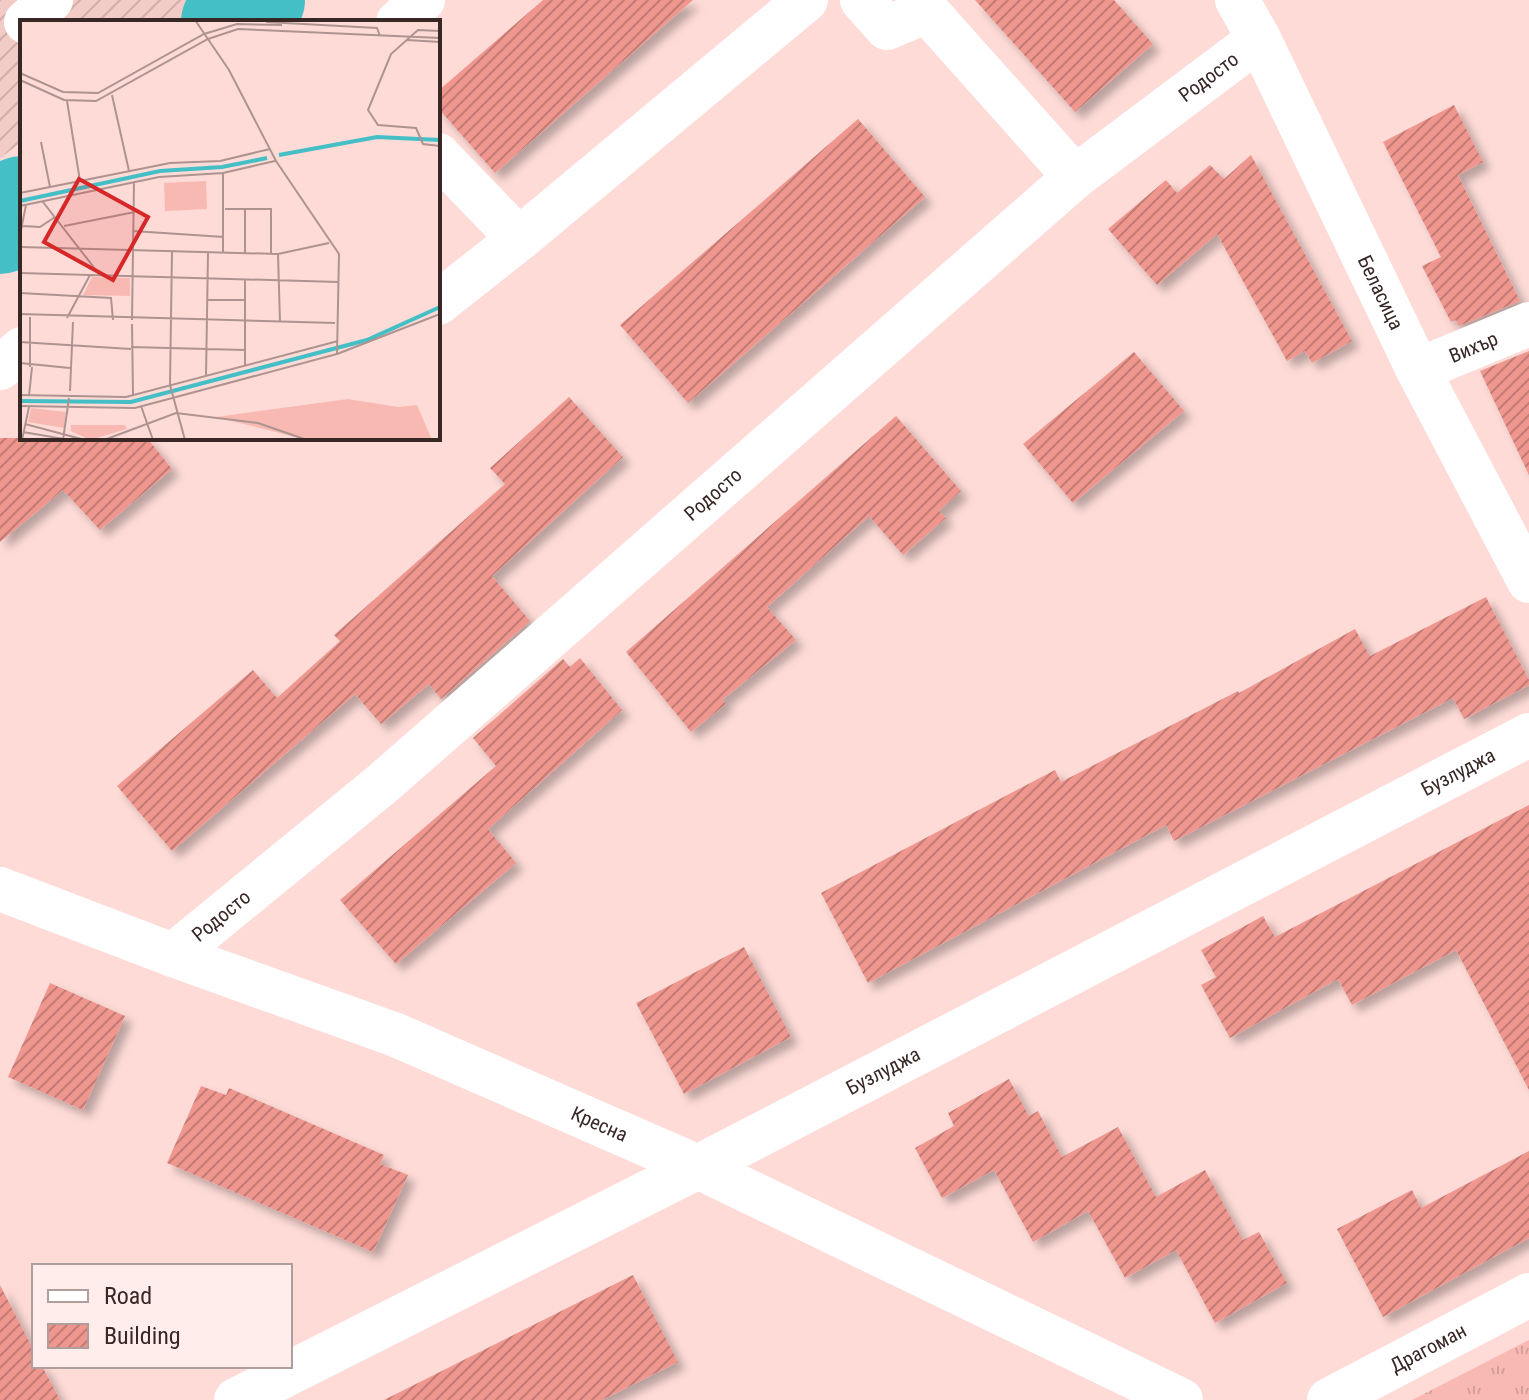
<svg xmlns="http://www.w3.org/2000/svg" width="1529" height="1400" viewBox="0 0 1529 1400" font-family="'Roboto Condensed',sans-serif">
<defs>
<pattern id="industrial-furrows" width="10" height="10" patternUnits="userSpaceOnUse" patternTransform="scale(2)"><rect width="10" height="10" fill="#f3cbc6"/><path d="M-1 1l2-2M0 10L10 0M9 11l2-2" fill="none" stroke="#d1aeaa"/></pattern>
<pattern id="park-tufts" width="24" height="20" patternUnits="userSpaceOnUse" patternTransform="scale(2)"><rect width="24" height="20" fill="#f8b9b2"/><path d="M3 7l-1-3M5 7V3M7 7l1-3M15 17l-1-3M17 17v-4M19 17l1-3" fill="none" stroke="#d59f99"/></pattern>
<pattern id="building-hatch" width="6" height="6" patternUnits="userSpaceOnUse" patternTransform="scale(2)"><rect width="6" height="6" fill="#ef978f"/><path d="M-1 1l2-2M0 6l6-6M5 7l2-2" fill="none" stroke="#c27b75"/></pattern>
<filter id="shadow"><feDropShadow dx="7" dy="7" stdDeviation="4" flood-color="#0004"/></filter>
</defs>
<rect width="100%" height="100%" fill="#fedbd7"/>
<!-- industrial -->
<path fill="url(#industrial-furrows)" d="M0,0H211L181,22H22V142L0,158Z"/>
<!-- park -->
<path fill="url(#park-tufts)" d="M1529,1340V1400H1412Z"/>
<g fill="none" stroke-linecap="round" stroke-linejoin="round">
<!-- river -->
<g stroke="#44bfc6" stroke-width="98">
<path d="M230,22L256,0"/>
<path d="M0,225L22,205"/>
</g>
</g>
<!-- building -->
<g fill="url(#building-hatch)" filter="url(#shadow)">
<path d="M543,0H693L495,173L438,108V91Z"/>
<path d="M975,0H1114L1153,44L1075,112Z"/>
<path d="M1454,105L1483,162L1458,175L1520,301L1459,326L1456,320L1451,322L1422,266L1441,257L1383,142Z"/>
<path d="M858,119L925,197L688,403L620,325Z"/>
<path d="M1251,155L1352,341L1312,363L1305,351L1287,361L1217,234L1157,285L1108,229L1166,180L1177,193L1210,165L1224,179Z"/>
<path d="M1529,351V475L1480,371Z"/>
<path d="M1134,352L1184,411L1073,503L1023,444Z"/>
<path d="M569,397L623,457L492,576L530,621L441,699L429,684L381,724L355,694L172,851L117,786L253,670L277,698L340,641L334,635L505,484L490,468Z"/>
<path d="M896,416L961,491L939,511L946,518L903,555L869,516L767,607L796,640L722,700L726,704L691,732L626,652Z"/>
<path d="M0,438H147L172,469L100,530L63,490L0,542Z"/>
<path d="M1486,597L1529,680V685L1464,719L1453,698L1174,841L1166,825L868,983L821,893L1055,770L1061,782L1238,691L1239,693L1355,629L1370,656Z"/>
<path d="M580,658L622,710L488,829L516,863L396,964L340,900L496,766L473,738L563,659L570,667Z"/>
<path d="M1529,805V1090L1456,950L1352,1005L1338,979L1230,1038L1201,985L1216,977L1201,950L1263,916L1275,937Z"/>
<path d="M744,947L791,1037L684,1094L636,1003Z"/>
<path d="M50,983L125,1016L83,1110L8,1077Z"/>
<path d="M1009,1079L1029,1116L1038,1111L1062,1157L1118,1127L1156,1197L1205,1170L1243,1240L1259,1232L1287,1283L1215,1323L1176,1250L1125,1278L1088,1211L1033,1242L994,1170L942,1198L915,1148L954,1126L948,1113Z"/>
<path d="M201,1086L226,1095L229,1088L384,1155L380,1164L408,1175L373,1252L167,1163Z"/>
<path d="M1529,1151V1238L1383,1317L1337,1229L1412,1190L1421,1208Z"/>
<path d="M633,1275L678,1362L602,1400H384Z"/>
<path d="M0,1285L34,1351V1366H42L60,1400H0Z"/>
</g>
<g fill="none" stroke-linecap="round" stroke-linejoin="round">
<!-- minor -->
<g stroke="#fff" stroke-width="44">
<path d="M862,0L887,28L927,11L1075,177"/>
<path id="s1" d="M1237,0L1259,39L1418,370L1529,581"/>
<path d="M26,22L51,0"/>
<path d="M398,22L423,0"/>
<path d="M438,155L519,239"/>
<path d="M438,303L519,239L806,0"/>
<path d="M0,368L22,349"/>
<path id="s2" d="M1418,370L1529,324"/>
<path id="s3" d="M0,889L173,955L396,1035L698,1167L1181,1400"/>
<path id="s4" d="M173,955L382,784L1075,177L1259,39"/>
<path id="s5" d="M236,1400L698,1167L1529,735"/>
<path id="s6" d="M1329,1400L1529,1295"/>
</g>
</g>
<g text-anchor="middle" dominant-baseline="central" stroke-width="8" stroke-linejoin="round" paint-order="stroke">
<!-- street labels -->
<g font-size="20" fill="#372725" stroke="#ffedeb">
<text stroke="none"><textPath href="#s4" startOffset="1358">Родосто</textPath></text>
<text stroke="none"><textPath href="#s1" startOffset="326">Беласица</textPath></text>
<text stroke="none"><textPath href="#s2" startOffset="60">Вихър</textPath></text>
<text stroke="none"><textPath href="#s4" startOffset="710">Родосто</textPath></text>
<text stroke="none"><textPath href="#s5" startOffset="1374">Бузлуджа</textPath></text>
<text stroke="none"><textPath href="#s4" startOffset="62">Родосто</textPath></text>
<text stroke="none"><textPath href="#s5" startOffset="726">Бузлуджа</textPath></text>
<text stroke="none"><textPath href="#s3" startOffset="644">Кресна</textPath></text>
<text stroke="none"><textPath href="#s6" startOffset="112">Драгоман</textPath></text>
</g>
</g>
<!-- overview -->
<g transform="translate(20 20)">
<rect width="420" height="420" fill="#fedbd7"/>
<path d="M328,379L378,387L397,385L412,420H287L196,397Z" fill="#f8b9b2"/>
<path d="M72,257L110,258V276L63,275ZM11,388L46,392L44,408L8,402ZM51,405H105L107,409L70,420L51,411Z" fill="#f8b9b2"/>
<path d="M186,161L187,189L145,191L144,163Z" fill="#f8b9b2"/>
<path fill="none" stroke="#44bfc6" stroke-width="4" d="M259,135L357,117L420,120M0,181L140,151L202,147L247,138M0,381L111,382L347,320L420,287"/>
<path fill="none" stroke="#ae9390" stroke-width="2" d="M246,2L357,8L360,16M420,11L398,10L371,34L348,90L358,105L396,108L403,124L420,126M387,20L420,22M0,53L43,72L78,73L184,14L217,4L262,5M0,60L44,80L76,81L188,19L218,9L420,18M92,75L109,151M47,81L60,161M21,122L30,167M203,153V232M0,173L150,143L200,141L250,129M23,182L79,254M0,186L139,157L203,153L255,141M205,189H251V234M225,189V233M2,206L20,207L35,197M44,206L115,192M113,211L204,217M0,215L6,185M0,227L258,234L309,223M152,231L150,365L165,420M258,234L260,302M0,253L318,262M0,273L91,278L93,300M187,280H225M0,294L315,303M10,297V347M47,298L70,255M112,300L114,162M112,304L113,375M0,322L111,329M111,327L225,330M317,334L420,294M0,343L50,348M225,345V259M186,356L188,233M50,371L53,302M0,375L106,377L318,321M9,376L12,347M0,386L115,388L317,334L319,234L256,141L209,50L175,0M121,386L133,420M5,404L65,420M3,412L44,419M2,420L9,387M43,420L49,378M84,420L156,393L238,403L287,420"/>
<path fill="#d62828" fill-opacity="0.15" stroke="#d62828" stroke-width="4" d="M59,159L128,197L93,260L24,222Z"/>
<rect width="420" height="420" fill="none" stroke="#372725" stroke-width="4"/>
</g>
<!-- legend -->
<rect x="32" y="1264" width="260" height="104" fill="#ffedeb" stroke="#af9e9c" stroke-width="2"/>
<rect x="48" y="1290" width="40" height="12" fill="#ffffff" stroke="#af9e9c" stroke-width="2"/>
<text x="104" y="1304" font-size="24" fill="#372725">Road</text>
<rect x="48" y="1324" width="40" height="24" fill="url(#building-hatch)" stroke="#af9e9c" stroke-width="2"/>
<text x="104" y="1344" font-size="24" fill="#372725">Building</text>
</svg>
